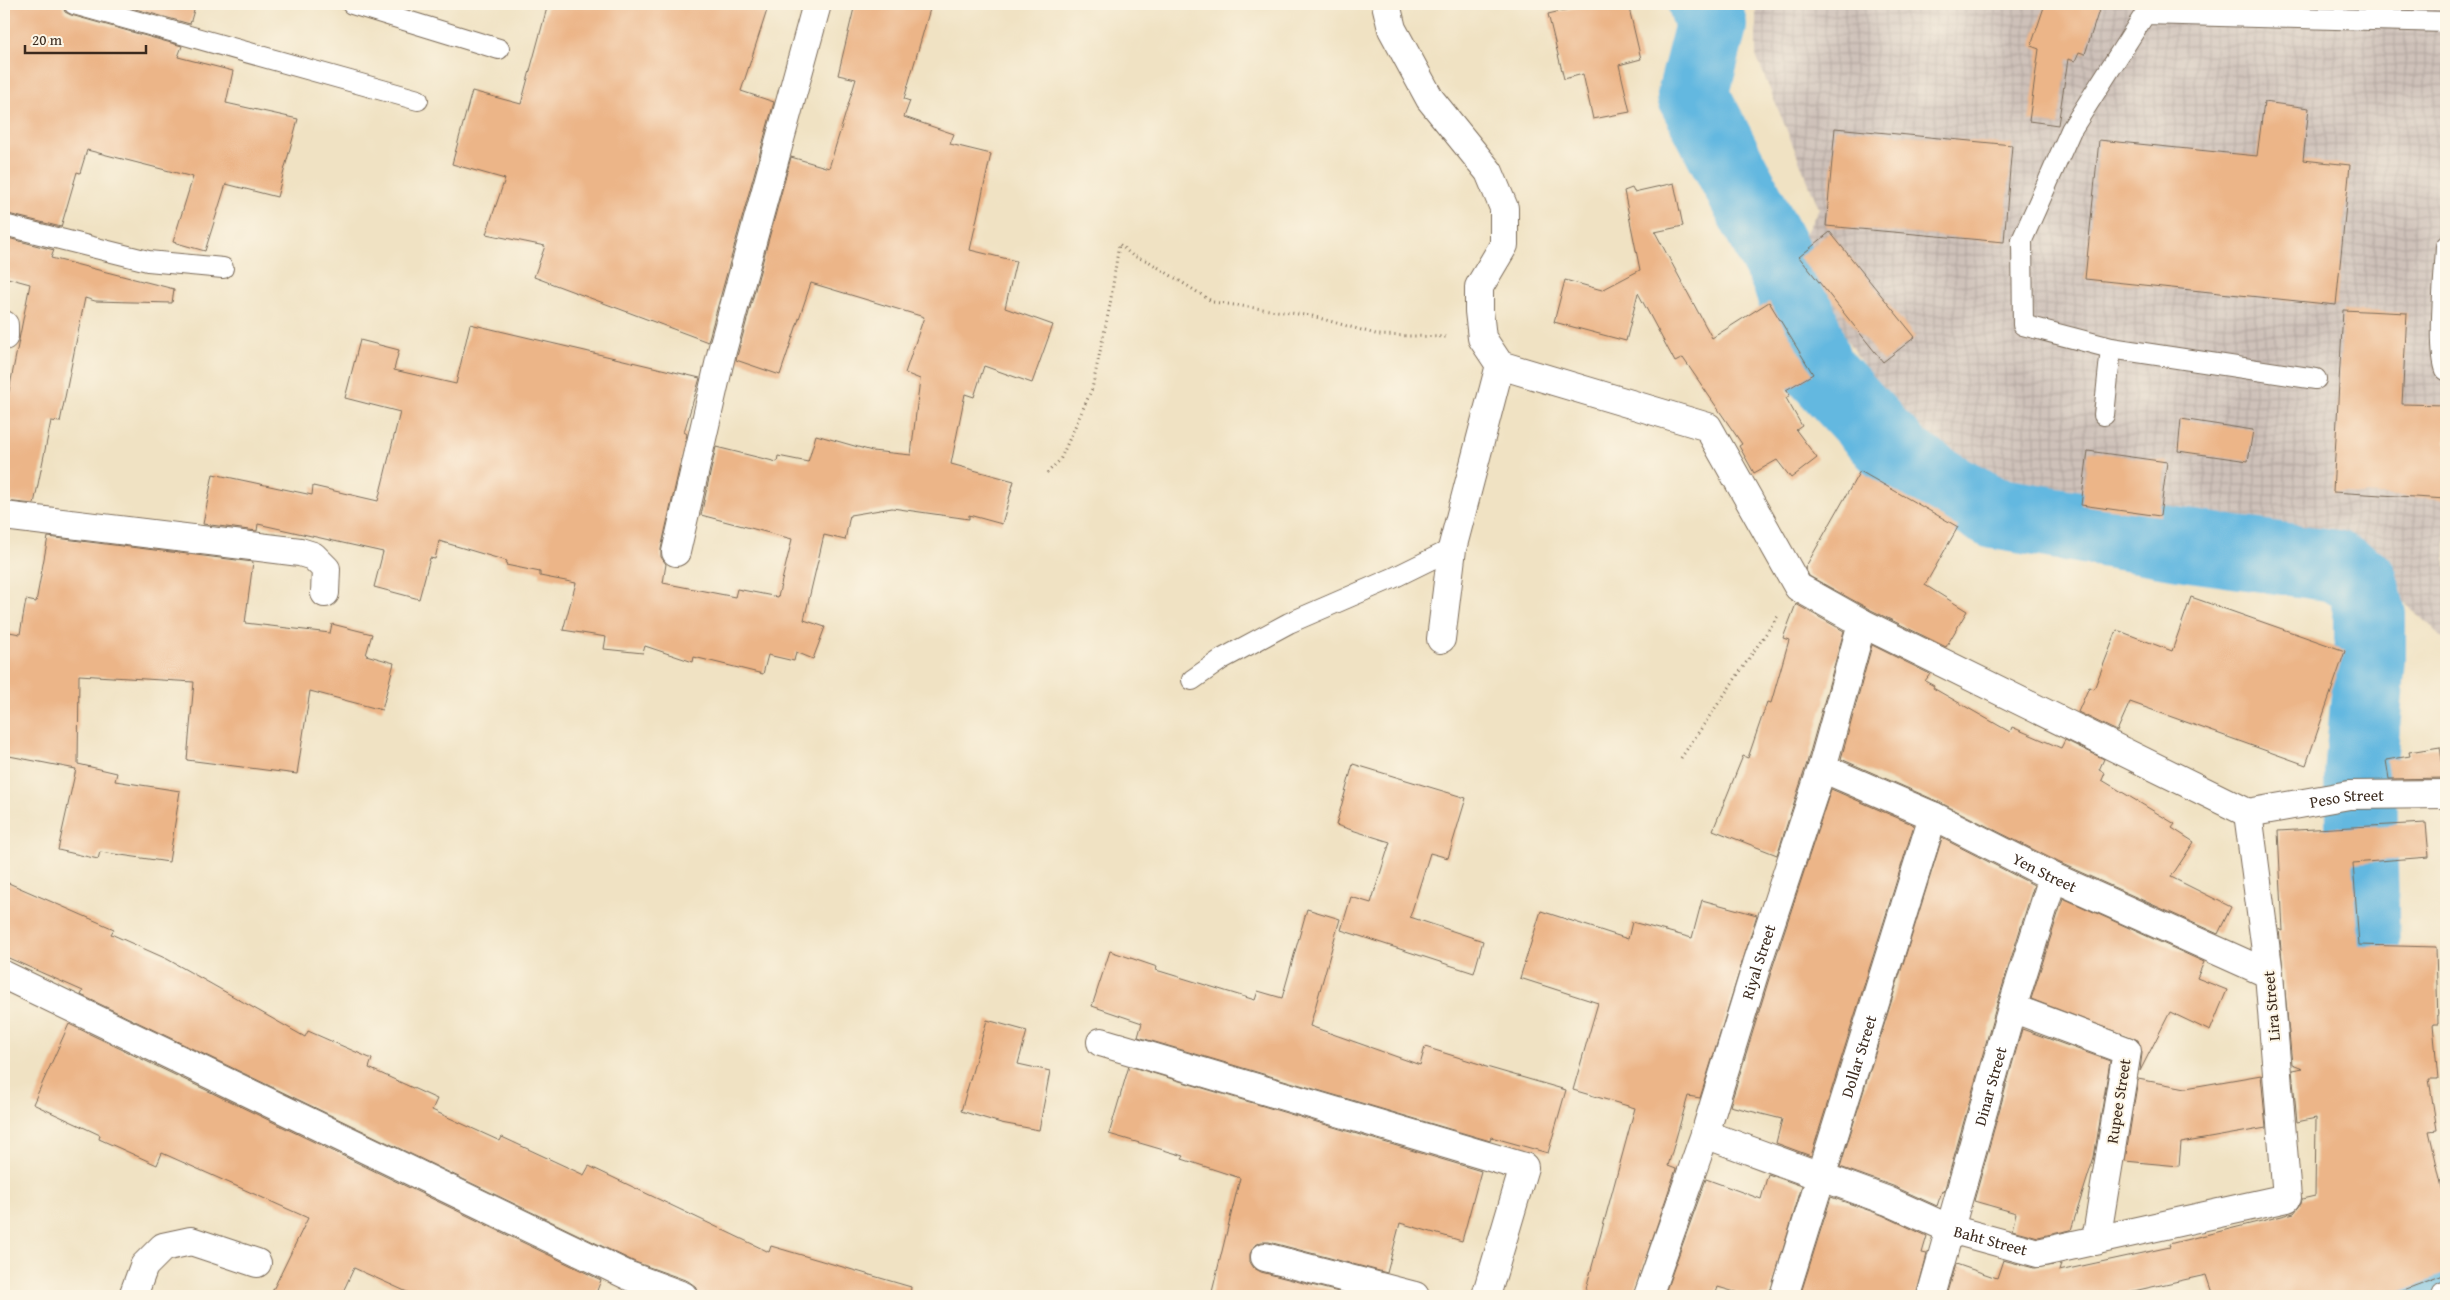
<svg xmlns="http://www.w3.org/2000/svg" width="2450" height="1300" viewBox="0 0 2450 1300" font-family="'Gentium Book Plus',serif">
<defs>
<pattern id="industrial-grid" width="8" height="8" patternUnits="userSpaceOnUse" patternTransform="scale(1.25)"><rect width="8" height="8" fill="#cec1b9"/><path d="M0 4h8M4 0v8" fill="none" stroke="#b2a69f"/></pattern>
</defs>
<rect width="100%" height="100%" fill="#fcf5e5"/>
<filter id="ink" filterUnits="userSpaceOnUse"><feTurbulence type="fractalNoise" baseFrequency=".02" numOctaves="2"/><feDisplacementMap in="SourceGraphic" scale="10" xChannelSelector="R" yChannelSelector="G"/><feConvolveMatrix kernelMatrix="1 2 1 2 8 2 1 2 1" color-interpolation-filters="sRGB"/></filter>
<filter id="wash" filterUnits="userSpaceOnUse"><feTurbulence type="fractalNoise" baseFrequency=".0096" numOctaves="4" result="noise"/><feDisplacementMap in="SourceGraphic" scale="20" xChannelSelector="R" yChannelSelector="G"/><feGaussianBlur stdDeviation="1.12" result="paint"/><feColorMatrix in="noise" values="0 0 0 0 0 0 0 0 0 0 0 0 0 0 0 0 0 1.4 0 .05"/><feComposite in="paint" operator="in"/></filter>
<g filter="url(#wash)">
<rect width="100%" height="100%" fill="#f0e2c3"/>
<!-- industrial -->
<path fill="url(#industrial-grid)" d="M1756,4H2446V641L2348,550L1989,484L1887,400L1792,259L1819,208L1756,56Z"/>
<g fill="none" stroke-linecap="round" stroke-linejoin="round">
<!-- river -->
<g stroke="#64b8e0" stroke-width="72">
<path d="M1704,4L1711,25L1693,95L1787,278L1818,369L1900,458L1945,487L1994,513L2192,546L2335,566L2362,582L2370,615V659L2360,775L2366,1046"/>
<path d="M2379,1193L2413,1296"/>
</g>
</g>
<g id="blocks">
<!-- building -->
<g fill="#ecb588">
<path d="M4,4H62L65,12L71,15L182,46L178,57L233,71L226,103L298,119L277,197L226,184L205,251L173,242L193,177L87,150L80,173L77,172L61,227L4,213Z"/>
<path d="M117,4H178L194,10L190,24Z"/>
<path d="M548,4H769L741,91L774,102L708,342L534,277L545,246L486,234L505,179L452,164L472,91L521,104Z"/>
<path d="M855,4H912L930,9L904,99L910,101L904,117L954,134L950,144L991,154L970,250L1016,261L1005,308L1053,325L1032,383L984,366L974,397L965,394L951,464L1014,481L1002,524L969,515V519L892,508L850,515L845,540L824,535L804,620L825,627L813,659L796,652L794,661L768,655L763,674L694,657L693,662L645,646L643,653L604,649L606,637L563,630L576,583L540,576V572L506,565L507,561L439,541L435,559L430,558L419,599L374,587L383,552L258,524L257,531L203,524L213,474L312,495L313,486L378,501L400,412L345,398L360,340L399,350L394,370L456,384L470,324L700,378L684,432L687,434L661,549V557L666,564L663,583L735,597L737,589L778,597L792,539L701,515L716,447L777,462L778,456L808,462L816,435L872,451L911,455L920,379L905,373L924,317L811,283L780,375L736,360L791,157L829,168L856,79L838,75Z"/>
<path d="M1591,4H1628L1641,59L1619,65L1630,112L1593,119L1583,74L1564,79L1548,14Z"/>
<path d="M2045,4H2101L2085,54L2079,52L2075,61L2068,59L2058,125L2029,121L2039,49L2031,46Z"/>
<path d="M2264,102L2309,108L2303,160L2350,165L2336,305L2085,279L2099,140L2257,156Z"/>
<path d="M1835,128L2012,145L2004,242L1826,226Z"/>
<path d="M1674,183L1683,226L1655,232L1712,338L1769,302L1813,374L1786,390L1790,395L1786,398L1802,426L1796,430L1817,458L1791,478L1777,460L1754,473L1739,446L1742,444L1683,358L1675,362L1638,293L1626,341L1554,322L1565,280L1602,290L1640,270L1624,191L1632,188L1634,192Z"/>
<path d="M1830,232L1915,337L1883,362L1799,257Z"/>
<path d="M4,237L54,250L51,258L174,289L172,303L95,301L85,298L60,422L51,421L34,504L4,501V416L30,284L4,277Z"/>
<path d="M2343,310L2407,313L2402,404L2446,405V499L2333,492Z"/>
<path d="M2181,419L2253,430L2248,461L2178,451Z"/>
<path d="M2088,451L2167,462L2160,516L2081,505Z"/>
<path d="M1860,471L1958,527L1925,585L1967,611L1946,647L1869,609L1809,576L1805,568Z"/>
<path d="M48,537L253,562L245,623L330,633L332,624L372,634L366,655L394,663L382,710L310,691L297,774L187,760L194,682L79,675L78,764L117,773L115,781L180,791L169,862L100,852L98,859L58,850L76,769L4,755V631L20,634L26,600L36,602Z"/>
<path d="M2191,597L2345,651L2306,765L2130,702L2117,731L2078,712L2089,687L2094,689L2117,630L2172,651Z"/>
<path d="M1796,604L1844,631L1807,763L1777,855L1713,830L1743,756L1748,758L1767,702L1771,703L1789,640L1783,638Z"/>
<path d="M1872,645L1930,674L1925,681L1934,686L1933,688L2010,732L2012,727L2061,748L2065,740L2104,759L2099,770L2105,773L2102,780L2175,824L2172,828L2194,842L2171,877L2231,907L2218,934L2060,863L1939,802L1841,759Z"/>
<path d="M2440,747L2445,778L2389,779L2386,760L2410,756L2409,752Z"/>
<path d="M1353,764L1466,798L1448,858L1430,853L1410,917L1483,941L1474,973L1341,930L1351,897L1371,903L1390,842L1336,825Z"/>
<path d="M1831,789L1914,825L1811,1156L1776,1143L1782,1119L1730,1106L1772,969Z"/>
<path d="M2426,823L2429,857L2353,863L2359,945L2436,947L2438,1024H2433L2438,1079H2429L2437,1130L2429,1131L2446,1205V1274L2388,1296H2213L2206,1275L2111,1296H1947L1956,1264L1997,1278L2003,1260L2034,1268L2061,1264L2059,1271L2170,1247L2169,1244L2294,1213L2301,1204L2302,1199L2315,1196L2316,1118L2297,1122L2292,1070L2303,1068L2292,1064L2279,929L2283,931L2278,831Z"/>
<path d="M1942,838L2034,885L1997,1004L1944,1192L1942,1191L1937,1206L1893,1186L1840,1167Z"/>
<path d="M4,881L114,929L111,934L167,959L305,1037L308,1031L372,1059L369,1068L437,1099L432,1110L500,1141L502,1137L584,1175L589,1166L769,1252L771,1246L911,1287L910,1296H703L698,1294L695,1286L688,1281L635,1262L81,995L83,991L4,956Z"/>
<path d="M2063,898L2204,962L2197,978L2227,990L2210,1031L2170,1012L2140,1071L2142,1053L2138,1040L2031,999Z"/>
<path d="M1702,900L1757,915L1700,1098L1688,1096L1668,1166L1676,1169L1633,1296H1584L1635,1108L1573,1090L1598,1003L1520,978L1541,911L1628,939L1632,922L1692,938Z"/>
<path d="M1307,909L1340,919L1310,1026L1420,1065L1425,1047L1483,1065V1066L1566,1090L1548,1153L1491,1137L1490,1141L1138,1037L1142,1023L1092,1006L1110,951L1157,967L1156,970L1255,1000L1258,991L1282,998Z"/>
<path d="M987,1020L1027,1031L1018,1064L1050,1071L1039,1130L1001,1123L961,1111Z"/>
<path d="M69,1024L601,1280L595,1296H416L354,1268L341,1296H270L308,1218L162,1153L157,1165L99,1139L100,1135L33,1104Z"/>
<path d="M2022,1029L2110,1061L2094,1157L2071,1230L2038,1237L2012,1230L2016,1213L1974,1201Z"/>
<path d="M1129,1066L1481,1171L1462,1241L1400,1223L1387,1273L1269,1242H1261L1254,1246L1250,1254V1262L1254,1268L1261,1272L1354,1296H1211L1240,1178L1182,1159L1184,1156L1109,1134Z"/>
<path d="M2261,1075L2266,1128L2181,1143L2179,1166L2125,1161L2138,1079L2186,1088Z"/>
<path d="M1768,1174L1802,1186L1769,1296H1749L1718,1287L1715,1296H1664L1706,1179L1761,1199Z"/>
<path d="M1831,1197L1882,1215L1927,1236L1922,1253L1927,1254L1916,1296H1800Z"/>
</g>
</g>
</g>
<g filter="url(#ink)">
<use href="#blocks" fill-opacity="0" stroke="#7a6a58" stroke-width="1"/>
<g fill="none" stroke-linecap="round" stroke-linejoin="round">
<!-- lane casing -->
<g stroke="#7a6a58" stroke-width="22">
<g id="lane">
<path d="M74,4L418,100"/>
<path d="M352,4L499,49"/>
<path d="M4,225L148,261L223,268"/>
<path d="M2446,246C2445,274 2437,348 2446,370"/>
<path d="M2316,379L2111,348L2023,325L2022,240L2071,130L2145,14L2446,22"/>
<path d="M2104,415L2111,348"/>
<path d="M1192,680L1222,659L1289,623L1393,578L1452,549"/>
</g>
</g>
<!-- street casing -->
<g stroke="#7a6a58" stroke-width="30">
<g id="street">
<path d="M1386,4L1392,29L1430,99L1489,172L1504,208V245L1479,287V311L1482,338L1500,365L1708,427L1798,587L1862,623L2248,813"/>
<path d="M4,516L300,552L313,556L326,569L325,593"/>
<path d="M676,552L722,351L817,4"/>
<path d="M1441,639L1452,549L1500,365"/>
<path id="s1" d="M1822,768L1933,816L2053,877L2269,974"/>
<path id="s2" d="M2248,813L2349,795L2446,794"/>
<path d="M2012,1008L2127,1051L2096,1241"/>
<path d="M1101,1042L1524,1167L1486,1296"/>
<path id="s3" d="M1705,1134L1888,1201L1950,1229L2038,1253L2287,1198L2269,974L2248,813"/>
<path d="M1265,1257L1415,1296"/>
<path d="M133,1296L144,1266L163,1247L191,1241L257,1263"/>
<path id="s4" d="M1648,1296L1705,1134L1757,964L1822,768L1862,623"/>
<path id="s5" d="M1784,1296L1933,816"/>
<path id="s6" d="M1931,1296L2012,1008L2053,877"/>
</g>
</g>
<!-- secondary casing -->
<g stroke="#7a6a58" stroke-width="30">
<g id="secondary">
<path d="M4,325V336"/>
<path d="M4,975L629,1276L683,1296"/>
<path d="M2445,1296H2446"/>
</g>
</g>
<!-- path -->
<g stroke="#7a6a58" stroke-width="3" stroke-dasharray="1 4" stroke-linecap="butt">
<path d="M1047,473L1060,460L1092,389L1110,305L1119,244L1133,256L1148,261L1213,302L1312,316L1379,335L1446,337"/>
<path d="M1681,758L1778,616"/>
</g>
<!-- lane -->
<use href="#lane" stroke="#fff" stroke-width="20"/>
<!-- street -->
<use href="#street" stroke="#fff" stroke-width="28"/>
<!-- secondary -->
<use href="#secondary" stroke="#fff" stroke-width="28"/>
</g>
</g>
<g text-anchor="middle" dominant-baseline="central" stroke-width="4" stroke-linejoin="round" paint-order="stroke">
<!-- street labels -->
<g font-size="16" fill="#3b2a1e" stroke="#fcf5e5">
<text stroke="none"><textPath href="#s2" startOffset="100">Peso Street</textPath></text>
<text stroke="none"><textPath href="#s1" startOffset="246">Yen Street</textPath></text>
<text stroke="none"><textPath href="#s4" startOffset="352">Riyal Street</textPath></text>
<text transform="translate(2271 1006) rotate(-95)">Lira Street</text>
<text stroke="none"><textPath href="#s5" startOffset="251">Dollar Street</textPath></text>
<text stroke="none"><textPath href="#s6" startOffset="218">Dinar Street</textPath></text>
<text transform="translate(2118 1101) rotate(-81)">Rupee Street</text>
<text stroke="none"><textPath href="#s3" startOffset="305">Baht Street</textPath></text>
</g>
</g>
<!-- margin -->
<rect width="2450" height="1300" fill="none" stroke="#fcf5e5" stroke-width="20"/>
<!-- scale -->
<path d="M25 45v8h121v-8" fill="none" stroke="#3b2a1e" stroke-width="2.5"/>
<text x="32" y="45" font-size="15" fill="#3b2a1e" stroke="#fcf5e5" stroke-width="4" paint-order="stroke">20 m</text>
</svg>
